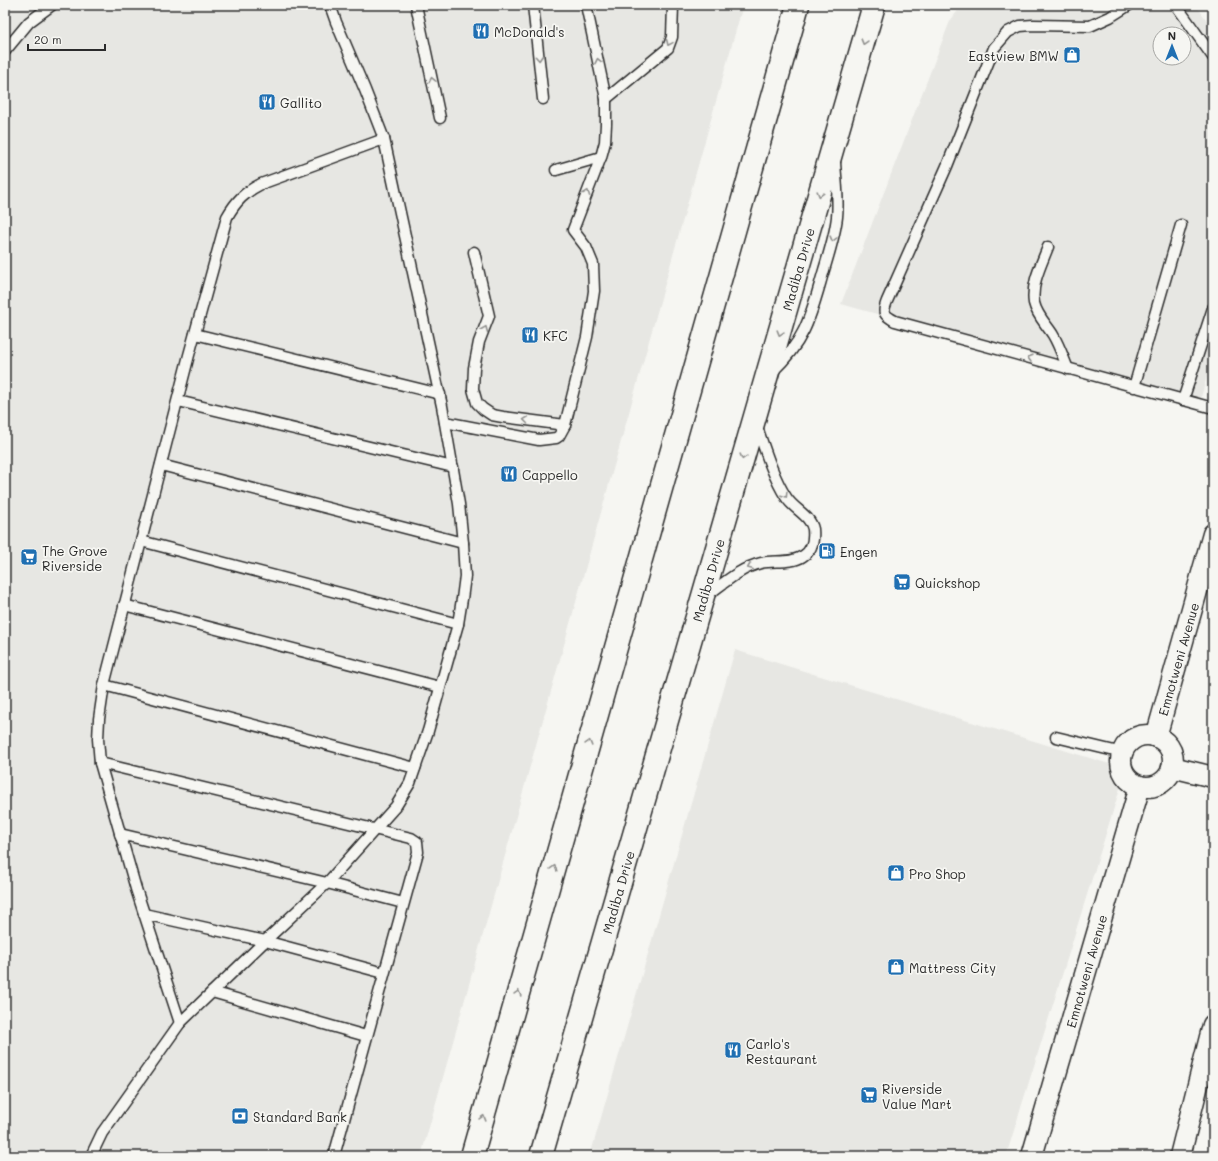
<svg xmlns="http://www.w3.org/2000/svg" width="1218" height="1161" viewBox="0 0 1218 1161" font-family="Mali,sans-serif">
<rect width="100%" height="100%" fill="#f6f6f2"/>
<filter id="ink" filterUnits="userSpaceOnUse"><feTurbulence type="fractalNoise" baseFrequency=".025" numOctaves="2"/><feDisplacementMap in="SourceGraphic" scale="8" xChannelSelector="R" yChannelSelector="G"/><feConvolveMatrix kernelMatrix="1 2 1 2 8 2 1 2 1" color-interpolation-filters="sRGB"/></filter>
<g filter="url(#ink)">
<!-- built -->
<g fill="#e7e7e3" fill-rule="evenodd">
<path d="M5,5H743L421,1156H5Z"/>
<path d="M962,5H1196L1213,29V356L1199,404L841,304L950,21ZM1160,34H1184V58H1160Z"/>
<path d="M735,650L1126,769L1006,1156H590Z"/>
</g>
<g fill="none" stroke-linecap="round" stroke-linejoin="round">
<!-- service casing -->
<g stroke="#2b2b2b" stroke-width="13">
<g id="service">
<path d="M416,5L440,118"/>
<path d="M533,5L543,99"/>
<path d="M1129,5L1110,17L1090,26L1033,25L1020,26L1008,32L994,48L947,166L887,301C882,313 884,315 895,321L1213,408"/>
<path d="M1176,5L1213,57"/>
<path d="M5,51L29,22L52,5"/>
<path d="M606,99L668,48L672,37L673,5"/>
<path d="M556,170L601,157"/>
<path d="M1048,247C1041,265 1031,284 1034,303C1037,316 1047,325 1053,335C1059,345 1063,357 1068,369"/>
<path d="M474,252L489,316L479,342L474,368L473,389L477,403L483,409L492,415L503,417L565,425"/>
<path d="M195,334L440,394"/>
<path d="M772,372C807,339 811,314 824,270C829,253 835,235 837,217C839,199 836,180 835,162"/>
<path d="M1134,387L1181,225"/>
<path d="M1183,400L1213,308"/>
<path d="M178,401L453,467"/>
<path d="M445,422L539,440L556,438L559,436L565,425L587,337L594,291L593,264L586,247L573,230L601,157L605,142L606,124V99L586,5"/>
<path d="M161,465L463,543"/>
<path d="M141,541L458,624"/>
<path d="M706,596C723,584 740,568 761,563C774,560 791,564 803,556C812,551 814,540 813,529C810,515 793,509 786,497C773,477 764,447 756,424"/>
<path d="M124,605L440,687"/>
<path d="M104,685L415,768"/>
<path d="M1056,737L1123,753"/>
<path d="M100,763L411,838L417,842L418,852L334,1156"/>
<path d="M120,834L327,883L403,903"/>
<path d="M144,914L265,941L384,973"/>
<path d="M212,992L366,1036"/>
<path d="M180,1023L136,889L100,763L98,739L99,719L104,685L189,355L227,217C236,201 245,192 261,184L384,139"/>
<path d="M91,1156L102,1133L180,1023L265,941L327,883L396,806L410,783L428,731L458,624L462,599L465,576L463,543L459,504L442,406L384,139L365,90L336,22L330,5"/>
</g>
</g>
<!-- minor casing -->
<g stroke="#2b2b2b" stroke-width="23">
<g id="minor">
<circle cx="1147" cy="761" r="26"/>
<path d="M1156,737L1213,534"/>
<path d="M1172,767L1213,777"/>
<path d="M1032,1156L1140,786"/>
<path d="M1180,1156L1213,1025"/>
</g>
</g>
<!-- primary casing -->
<g stroke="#2b2b2b" stroke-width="25">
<g id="primary">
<path d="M472,1156L798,5"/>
<path d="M541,1156L874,5"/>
</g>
</g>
<!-- service -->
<use href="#service" stroke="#f6f6f2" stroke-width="10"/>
<!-- minor -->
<use href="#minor" stroke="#f6f6f2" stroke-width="20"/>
<!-- primary -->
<use href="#primary" stroke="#f6f6f2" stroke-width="22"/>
</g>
<!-- one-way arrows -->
<defs><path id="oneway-chevron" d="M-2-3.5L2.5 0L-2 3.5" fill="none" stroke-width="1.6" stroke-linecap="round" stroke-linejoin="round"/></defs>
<g stroke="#90908e">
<use href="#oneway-chevron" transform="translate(864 42) rotate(106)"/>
<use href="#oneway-chevron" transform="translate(669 43) rotate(114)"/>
<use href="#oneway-chevron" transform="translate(539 58) rotate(86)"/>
<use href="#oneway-chevron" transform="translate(598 61) rotate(-102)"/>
<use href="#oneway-chevron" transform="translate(432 80) rotate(-102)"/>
<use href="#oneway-chevron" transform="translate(587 193) rotate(-69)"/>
<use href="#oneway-chevron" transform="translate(820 194) rotate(106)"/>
<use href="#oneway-chevron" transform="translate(833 239) rotate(105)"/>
<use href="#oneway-chevron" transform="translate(485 329) rotate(-68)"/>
<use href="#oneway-chevron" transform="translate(780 333) rotate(106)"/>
<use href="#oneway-chevron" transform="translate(1030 358) rotate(-164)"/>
<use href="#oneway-chevron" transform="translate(526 420) rotate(-172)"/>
<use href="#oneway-chevron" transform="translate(743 457) rotate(106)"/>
<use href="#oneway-chevron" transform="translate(785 495) rotate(58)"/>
<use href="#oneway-chevron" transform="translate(750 567) rotate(158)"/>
<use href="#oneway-chevron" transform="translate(589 743) rotate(-74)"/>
<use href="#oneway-chevron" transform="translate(554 868) rotate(-74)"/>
<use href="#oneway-chevron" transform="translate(518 993) rotate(-74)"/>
<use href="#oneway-chevron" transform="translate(483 1118) rotate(-74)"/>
</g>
</g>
<!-- icons -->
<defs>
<g id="restaurant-square" transform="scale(0.9)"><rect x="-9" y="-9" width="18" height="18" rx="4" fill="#1f6fb2" stroke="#f6f6f2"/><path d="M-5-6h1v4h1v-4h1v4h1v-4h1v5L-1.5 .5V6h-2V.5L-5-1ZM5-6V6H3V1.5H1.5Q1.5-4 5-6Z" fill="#fff"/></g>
<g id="shop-square" transform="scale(0.9)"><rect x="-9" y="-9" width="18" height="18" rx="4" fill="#1f6fb2" stroke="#f6f6f2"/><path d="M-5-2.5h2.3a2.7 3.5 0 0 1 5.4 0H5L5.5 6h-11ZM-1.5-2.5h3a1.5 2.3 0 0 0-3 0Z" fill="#fff"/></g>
<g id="fuel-square" transform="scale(0.9)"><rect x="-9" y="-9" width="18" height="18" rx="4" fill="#1f6fb2" stroke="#f6f6f2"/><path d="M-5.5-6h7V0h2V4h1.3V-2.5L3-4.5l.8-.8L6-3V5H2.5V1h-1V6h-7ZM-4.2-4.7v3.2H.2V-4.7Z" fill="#fff"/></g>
<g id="supermarket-square" transform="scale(0.9)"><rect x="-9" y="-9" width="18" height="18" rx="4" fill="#1f6fb2" stroke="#f6f6f2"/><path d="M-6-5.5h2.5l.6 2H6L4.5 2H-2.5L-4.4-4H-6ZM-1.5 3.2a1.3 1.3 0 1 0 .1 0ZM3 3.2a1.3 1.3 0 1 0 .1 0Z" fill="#fff"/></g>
<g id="bank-square" transform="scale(0.9)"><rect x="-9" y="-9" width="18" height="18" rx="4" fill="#1f6fb2" stroke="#f6f6f2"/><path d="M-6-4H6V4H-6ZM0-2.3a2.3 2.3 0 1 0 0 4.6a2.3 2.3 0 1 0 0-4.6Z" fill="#fff"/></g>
</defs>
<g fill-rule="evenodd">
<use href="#restaurant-square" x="481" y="31"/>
<use href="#shop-square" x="1072" y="55"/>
<use href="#restaurant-square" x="267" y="102"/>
<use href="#restaurant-square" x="530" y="335"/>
<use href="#restaurant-square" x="509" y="474"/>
<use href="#fuel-square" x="827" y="551"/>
<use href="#supermarket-square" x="29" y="557"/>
<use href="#supermarket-square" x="902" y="582"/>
<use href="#shop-square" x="896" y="873"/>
<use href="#shop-square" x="896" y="967"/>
<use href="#restaurant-square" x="733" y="1050"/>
<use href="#supermarket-square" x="869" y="1095"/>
<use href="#bank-square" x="240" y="1116"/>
</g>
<g text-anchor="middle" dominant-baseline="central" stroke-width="3.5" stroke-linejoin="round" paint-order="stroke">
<!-- poi labels -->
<g font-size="13" fill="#2b2b2b" stroke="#f6f6f2" text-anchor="start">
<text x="494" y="31">McDonald's</text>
<text x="1059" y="55" text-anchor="end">Eastview BMW</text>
<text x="280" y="102">Gallito</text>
<text x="543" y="335">KFC</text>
<text x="522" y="474">Cappello</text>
<text x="42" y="550">The Grove<tspan x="42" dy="15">Riverside</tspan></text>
<text x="840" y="551">Engen</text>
<text x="915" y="582">Quickshop</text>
<text x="909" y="873">Pro Shop</text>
<text x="909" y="967">Mattress City</text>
<text x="746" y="1043">Carlo's<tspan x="746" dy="15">Restaurant</tspan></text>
<text x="882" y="1088">Riverside<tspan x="882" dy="15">Value Mart</tspan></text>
<text x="253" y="1116">Standard Bank</text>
</g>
<!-- street labels -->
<g font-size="13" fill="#2b2b2b" stroke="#f6f6f2">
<text transform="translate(798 269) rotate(-74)">Madiba Drive</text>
<text transform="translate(708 580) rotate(-74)">Madiba Drive</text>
<text transform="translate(1178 659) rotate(-74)">Emnotweni Avenue</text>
<text transform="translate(618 892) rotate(-74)">Madiba Drive</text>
<text transform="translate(1086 971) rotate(-74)">Emnotweni Avenue</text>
</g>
</g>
<!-- margin -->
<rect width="1218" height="1161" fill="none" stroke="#f6f6f2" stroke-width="20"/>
<rect x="10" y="10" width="1198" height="1141" fill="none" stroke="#2b2b2b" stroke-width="1.5" filter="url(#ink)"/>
<!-- north arrow -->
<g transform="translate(1172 46)"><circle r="19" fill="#f6f6f2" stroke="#a5a5a2"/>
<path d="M0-3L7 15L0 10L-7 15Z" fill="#1f6fb2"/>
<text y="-6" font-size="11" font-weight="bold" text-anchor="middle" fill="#2b2b2b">N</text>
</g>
<!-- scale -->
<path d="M28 44v6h77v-6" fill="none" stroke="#2b2b2b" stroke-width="2"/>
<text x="34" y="44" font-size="12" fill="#2b2b2b" stroke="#f6f6f2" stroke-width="3" paint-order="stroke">20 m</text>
</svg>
